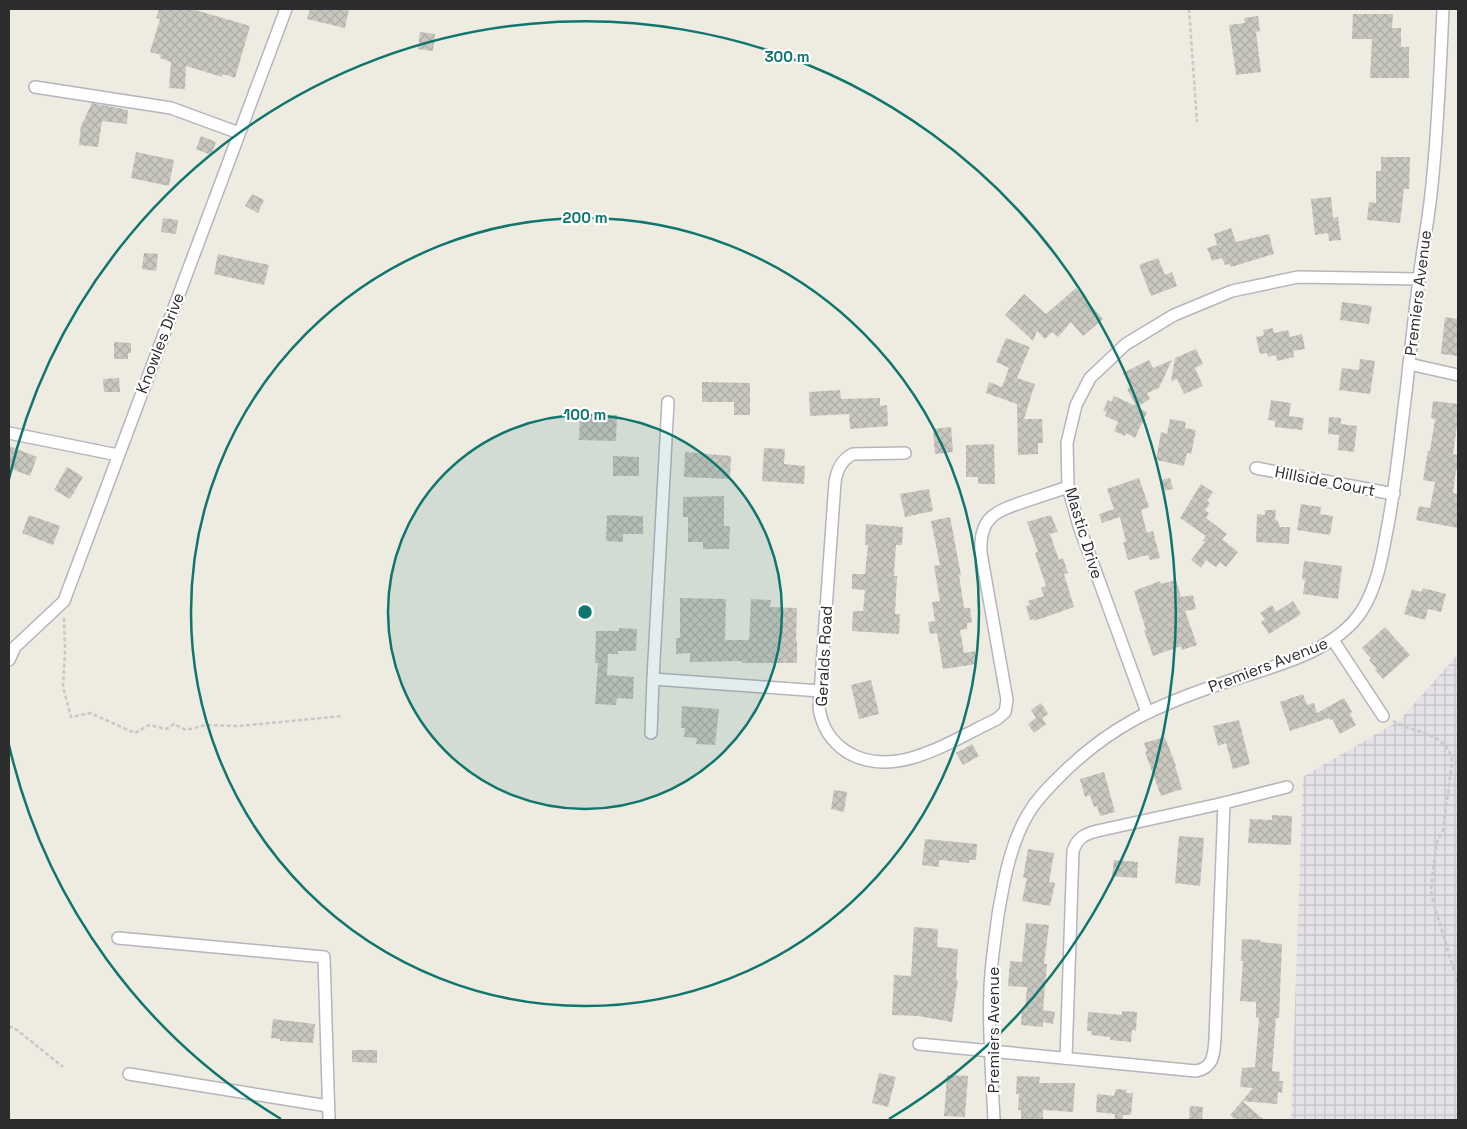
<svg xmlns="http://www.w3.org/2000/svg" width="1467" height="1129" viewBox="0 0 1467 1129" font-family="'Space Grotesk',sans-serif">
<defs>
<pattern id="industrial-grid" width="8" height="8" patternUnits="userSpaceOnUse" patternTransform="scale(1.25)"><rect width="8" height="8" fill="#e4e1e7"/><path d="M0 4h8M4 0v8" fill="none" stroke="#c4c1c6"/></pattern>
<pattern id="building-cross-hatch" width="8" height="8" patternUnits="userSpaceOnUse" patternTransform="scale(1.25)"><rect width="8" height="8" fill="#c9c8c0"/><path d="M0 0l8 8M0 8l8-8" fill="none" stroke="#adaca5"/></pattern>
</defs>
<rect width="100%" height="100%" fill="#eeebe1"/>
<!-- industrial -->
<path fill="url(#industrial-grid)" d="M1458,654V1120H1291L1303,777L1400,720Z"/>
<!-- building -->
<g fill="url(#building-cross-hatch)">
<path d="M159,9H192L250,26L235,78L223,74L222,77L186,66L185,89L169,88L171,62L160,58L161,55L150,52L160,19L156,18Z"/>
<path d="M310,9H349L345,28L307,19Z"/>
<path d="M1353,14H1393L1392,28H1401V47H1409V78H1370L1372,39H1352Z"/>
<path d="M1258,16L1260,31L1256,32L1261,72L1236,75L1229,25L1245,23L1244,18Z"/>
<path d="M420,32L435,34L433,51L418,49Z"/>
<path d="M92,103L128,110L127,124L102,121L98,147L79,145L81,126Z"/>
<path d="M201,136L216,142L211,155L196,149Z"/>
<path d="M136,152L174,160L169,186L131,178Z"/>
<path d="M1381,157H1410L1409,189H1404L1400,223L1367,220L1369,202L1376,203V171H1381Z"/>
<path d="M252,194L264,200L258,213L245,206Z"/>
<path d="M1331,197L1333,218L1338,217L1341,240L1329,241L1328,233L1315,235L1311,199Z"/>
<path d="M163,218L178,220L176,234L161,232Z"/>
<path d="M1231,228L1236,242L1269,234L1274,254L1231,267L1229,264L1225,265L1222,258L1212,261L1207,248L1217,245L1214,234Z"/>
<path d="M144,253L158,254L156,271L142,269Z"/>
<path d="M218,254L269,265L264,285L214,274Z"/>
<path d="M1158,258L1165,275L1172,272L1177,286L1151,296L1139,265Z"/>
<path d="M1076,288L1103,319L1083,336L1071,322L1058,337L1052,332L1045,339L1037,331L1033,341L1005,315L1024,294L1046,314Z"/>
<path d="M1342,302L1372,306L1369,324L1340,320Z"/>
<path d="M1445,317L1458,319V356L1441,354Z"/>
<path d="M1273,328L1274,333L1288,330L1290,337L1302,334L1305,349L1293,351L1294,357L1277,361L1276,355L1268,357L1267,353L1260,354L1256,337L1264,335L1263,330Z"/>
<path d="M1006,338L1030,347L1017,378L1035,384L1024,419H1042L1043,443H1038V454L1018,455L1017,404L986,393L989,382L1002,387L1009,368L996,362Z"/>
<path d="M114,342L131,343V353H128V359H114Z"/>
<path d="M1196,349L1203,364L1195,368L1203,386L1184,394L1177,379L1171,381L1175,358Z"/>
<path d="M1360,359L1375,361L1370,394L1339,390L1342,368L1359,370Z"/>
<path d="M1149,360L1153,368L1172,360L1159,388L1147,393L1150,399L1137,407L1147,412L1135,438L1126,433L1125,436L1114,431L1118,422L1105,416L1107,412L1103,411L1108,400L1111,402L1114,396L1136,406L1127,389L1131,387L1123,373Z"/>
<path d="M119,378L120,392H104L103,379Z"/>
<path d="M702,382L750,383V415H734V402H702Z"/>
<path d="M840,390L841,399L880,398V406L887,405L888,426L850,429L849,414L810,416L809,392Z"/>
<path d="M1271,400L1291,403L1289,416L1304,418L1302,430L1275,427V421L1268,420Z"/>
<path d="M1433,401L1458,404V418L1453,454L1458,455V470H1456L1453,493L1458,494V528L1416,520L1419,506L1430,508L1435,482L1423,480L1428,451H1430L1435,419L1431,418Z"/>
<path d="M580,414L617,415L616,441L579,440Z"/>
<path d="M1329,417L1341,418V424L1357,426L1354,452L1338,450L1339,435L1328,434Z"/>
<path d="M1170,419L1186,422L1185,428L1196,430L1191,454L1187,453L1184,466L1156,460L1161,432L1167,434Z"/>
<path d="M951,427L953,452L935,454L933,429Z"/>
<path d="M994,444L995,484H978V477H966V445Z"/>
<path d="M9,446L37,457L30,476L9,468Z"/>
<path d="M764,448L785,449L784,464L805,466L804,484L762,481Z"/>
<path d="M685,452L731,456L730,479L684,477Z"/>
<path d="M613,456L639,457V476H613Z"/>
<path d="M67,467L83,477L70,499L54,490Z"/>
<path d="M1139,478L1149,507L1141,510L1147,533L1153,531L1160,558L1150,560L1148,555L1128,560L1123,542H1126L1120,517L1102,523L1099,514L1114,509L1107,489Z"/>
<path d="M1170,478L1173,489L1163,491L1160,480Z"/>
<path d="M1201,484L1213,492L1207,501L1210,503L1205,510L1209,513L1206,518L1227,534L1222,539L1238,552L1226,567L1220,562L1216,567L1206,560L1201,568L1191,560L1205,542L1202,541L1206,536L1180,518Z"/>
<path d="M929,489L933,511L905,517L900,494Z"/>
<path d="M724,496V526H730L729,549H703V542H688V517H683V497Z"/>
<path d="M1301,504L1321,507L1320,514L1333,516L1330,535L1297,530Z"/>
<path d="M1265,510H1276L1275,519L1278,521L1280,527H1290L1289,544L1256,542L1257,514L1265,515Z"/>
<path d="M29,515L60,526L53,545L22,533Z"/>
<path d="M607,515L643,516V534H623V542L606,541Z"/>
<path d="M1051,515L1058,532L1050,534L1059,560L1063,558L1068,573L1064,574L1074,607L1034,621V619L1030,620L1026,606L1030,605L1028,601L1044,596L1041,588L1046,586L1035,553L1038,552L1027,522Z"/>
<path d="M950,517L961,575H959L964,608H970L972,622L967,623V629L960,630L964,653L975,651L977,664L943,669L937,633L930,634L928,622L935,621L932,602L940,601L934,566L940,565L931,521Z"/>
<path d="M866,524L903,527L902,545H896L894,576H897L895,614H900L899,634L852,631L853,611H863L865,590L852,589V574H865L868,545H865Z"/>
<path d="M1304,561L1342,566L1338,599L1303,594L1305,580L1302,579Z"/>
<path d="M1176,580L1181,597L1193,595L1196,609L1185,611L1197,645L1182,650L1181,646L1153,656L1144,630H1146L1134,591L1160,581L1161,584Z"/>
<path d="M1423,588L1446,594L1441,612L1428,609L1425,620L1404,614L1412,589L1421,592Z"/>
<path d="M680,598L726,599L725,640H749L751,599L771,600L770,607L797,608L796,641H797V663H742V661L690,662V653L676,654V638H680Z"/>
<path d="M1293,601L1301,614L1269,634L1261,622L1265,619L1260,613L1272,605L1276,612Z"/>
<path d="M1385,627L1410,655L1383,679L1375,670L1377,669L1369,660L1371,659L1362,648Z"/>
<path d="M619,628L637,629L636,651H618V654H608L607,675L634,677L633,699L617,698L616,705L595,704L598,663H595L596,631H619Z"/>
<path d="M871,680L879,714L859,719L851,685Z"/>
<path d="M1303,694L1307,705L1314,703L1317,713L1344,698L1352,712L1350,714L1356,725L1340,734L1332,719L1330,720L1329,718L1290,731L1280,702Z"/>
<path d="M1041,703L1048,714L1042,718L1046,724L1034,733L1028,724L1036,718L1031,710Z"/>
<path d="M682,706L719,709L715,745L696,744L697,738L684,737L685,728H681Z"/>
<path d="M1239,720L1250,764L1233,769L1226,743L1218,746L1213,726Z"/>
<path d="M1165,737L1176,766H1175L1182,789L1161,796L1145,752L1147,751L1144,743Z"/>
<path d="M972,744L979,756L963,765L956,753Z"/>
<path d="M1104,772L1115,812L1100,816L1097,806L1094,807L1090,795L1085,797L1080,779Z"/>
<path d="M834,790L847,792L844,812L831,809Z"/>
<path d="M1272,815L1292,816L1291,845L1248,843L1250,819L1272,820Z"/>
<path d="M1179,836L1204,838L1200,886L1175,883Z"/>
<path d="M925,839L977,844L976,860H969V863L939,860V867L922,865Z"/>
<path d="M1028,849L1054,853L1049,882L1055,883L1050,906L1022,901L1027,878H1023Z"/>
<path d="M1114,860L1138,862L1137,878L1112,876Z"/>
<path d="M1026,923L1049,925L1044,964H1047L1043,1010L1055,1012L1053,1024L1043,1022V1027L1021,1025L1022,1009H1025L1027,987L1008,986L1010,961L1022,962Z"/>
<path d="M914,927L938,929L937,947L958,949L956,980H958L952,1022L918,1016L892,1015L894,975L911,976Z"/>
<path d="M1242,939L1261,940L1260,942L1282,944L1279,1018H1276L1272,1071L1280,1072L1279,1081H1283L1282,1093L1278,1092L1277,1104L1242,1101L1264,1120H1236L1230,1115L1253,1088L1240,1087L1242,1068L1255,1067L1259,1018L1256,1017V1002L1240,1001L1243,961H1241Z"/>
<path d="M1122,1011L1137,1012L1136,1031L1132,1030L1131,1042L1110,1040V1037L1091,1035L1092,1031H1087L1088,1012L1122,1015Z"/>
<path d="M273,1019L315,1024L313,1043L280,1041V1039L271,1038Z"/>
<path d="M352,1050H377V1063L352,1062Z"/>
<path d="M879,1073L896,1077L888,1107L872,1103Z"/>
<path d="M947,1075L968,1076L965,1117L944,1116Z"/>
<path d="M1017,1076L1040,1077L1039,1083H1075L1073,1112L1043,1110V1120H1021V1110H1018L1019,1094H1016Z"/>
<path d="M1116,1089L1127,1090L1126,1093H1133L1131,1115H1123L1122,1120H1114L1115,1114L1096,1112L1097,1094L1114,1096Z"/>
<path d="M1190,1106L1203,1107L1202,1120H1189Z"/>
</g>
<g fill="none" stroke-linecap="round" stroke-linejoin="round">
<!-- street casing -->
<g stroke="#b5b4bf" stroke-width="14">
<g id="street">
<path d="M35,87L171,108L239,133"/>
<path d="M1409,364L1458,375"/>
<path d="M9,433L118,455"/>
<path d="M905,453L853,454C841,460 837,470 835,482L819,708C822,727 830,741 847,752C895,781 952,740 997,719L1005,712L1007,700L981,553C979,518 994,512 1023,502C1038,497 1053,492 1068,487"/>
<path d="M1256,468L1394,494"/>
<path d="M1333,640L1383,716"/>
<path d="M9,660L15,647L64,601L286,9"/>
<path d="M653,679L820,691"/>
<path d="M1147,712L1079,526L1068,487L1067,443L1076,405L1090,378L1126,344L1174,315L1232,291L1298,277L1419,279"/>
<path d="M651,733L653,679L668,402"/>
<path d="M118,938L324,957L329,1120"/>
<path d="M919,1044L1196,1071C1213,1068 1214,1055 1215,1039L1224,803"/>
<path d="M1066,1058L1073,851C1077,838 1085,834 1097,831L1224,803L1287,787"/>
<path d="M129,1074L328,1106"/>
<path d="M994,1120C992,1076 988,1032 990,988C991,963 995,939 998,915C1004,880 1010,845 1028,814C1036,800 1047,789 1058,778C1110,725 1159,704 1229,681C1274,666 1333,653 1361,612C1377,587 1382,558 1387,530C1396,484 1400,438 1406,392C1410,355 1414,317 1419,280C1422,251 1428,223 1431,194C1438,133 1440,71 1443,9"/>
</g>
</g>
<!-- path -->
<g stroke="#c8c8c8" stroke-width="2.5" stroke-dasharray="4 2.5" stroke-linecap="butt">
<path d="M1189,9L1197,122"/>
<path d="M64,618L65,650L63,687L71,717L90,713L135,733L149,725L166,729L174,724L186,730L206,725L239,726L342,716"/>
<path d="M1393,721C1413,733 1450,733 1452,762L1443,830L1437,842L1433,870L1431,891L1433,901L1458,984"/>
<path d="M9,1026L17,1030L63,1067"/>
</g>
<!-- street -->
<use href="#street" stroke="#fff" stroke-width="11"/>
</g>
<!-- distance rings -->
<circle cx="585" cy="612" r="197" fill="#0f766e" fill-opacity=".12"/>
<g fill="none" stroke="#0f766e" stroke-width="2.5">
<circle cx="585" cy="612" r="197"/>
<circle cx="585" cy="612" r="394"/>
<path d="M281 1119A591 591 0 0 1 9 745M9 479A591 591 0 1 1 889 1119"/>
</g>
<g text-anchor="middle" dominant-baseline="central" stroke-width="4.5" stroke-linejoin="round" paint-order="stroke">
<!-- street labels -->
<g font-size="16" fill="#2d2d2d" stroke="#fff">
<text transform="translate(1418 293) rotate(-83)">Premiers Avenue</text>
<text transform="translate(160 343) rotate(-69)">Knowles Drive</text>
<text transform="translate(1325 481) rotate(11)">Hillside Court</text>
<text transform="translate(1084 533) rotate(73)">Mastic Drive</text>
<text transform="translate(824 656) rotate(-87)">Geralds Road</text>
<text transform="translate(1268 665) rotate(-21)">Premiers Avenue</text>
<text transform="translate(993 1030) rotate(-90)">Premiers Avenue</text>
</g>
</g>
<circle cx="585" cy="612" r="8" fill="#0f766e" stroke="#fff" stroke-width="2.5"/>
<g font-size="15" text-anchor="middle" font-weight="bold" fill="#0f766e" stroke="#fff" stroke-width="4.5" stroke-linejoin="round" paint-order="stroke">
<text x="787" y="62">300 m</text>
<text x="585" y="223">200 m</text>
<text x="585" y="420">100 m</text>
</g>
<!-- border -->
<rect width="1467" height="1129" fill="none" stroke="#2d2d2d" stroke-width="20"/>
</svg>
